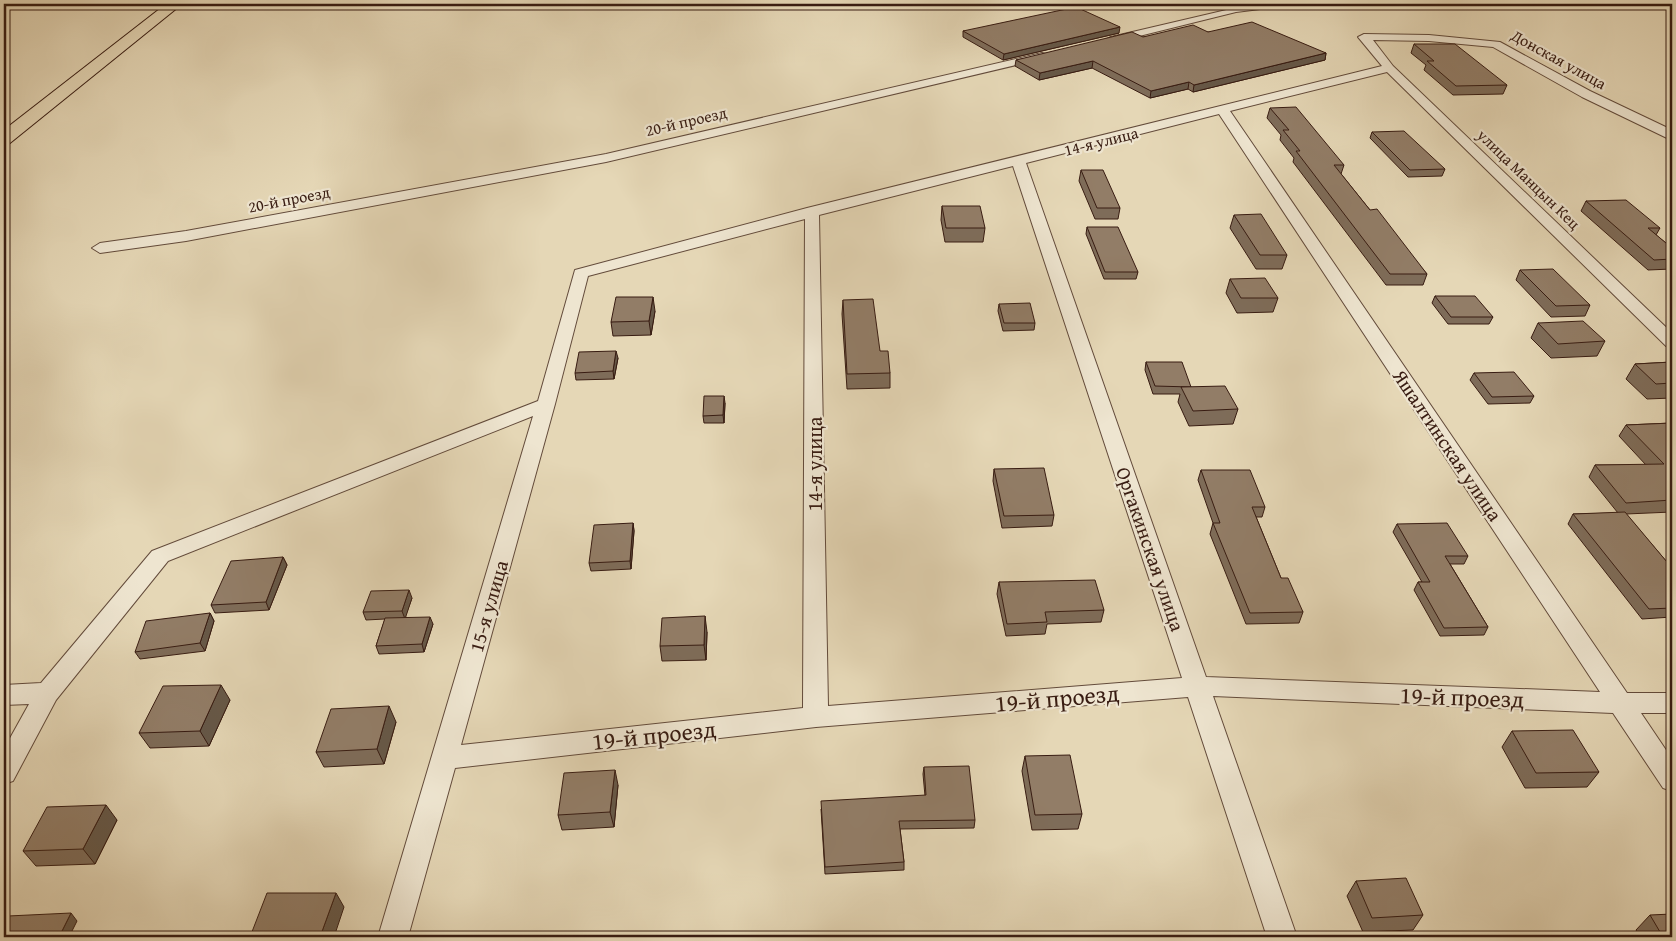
<svg xmlns="http://www.w3.org/2000/svg" width="1676" height="941" viewBox="0 0 1676 941" font-family="'Gentium Book Plus',serif">
<rect width="100%" height="100%" fill="#e5d7b6"/>
<filter id="stains"><feTurbulence type="fractalNoise" baseFrequency=".004" numOctaves="4"/><feColorMatrix values="0 0 0 0 .2 0 0 0 0 .09 0 0 0 0 .02 0 0 0 .5 -.17"/></filter>
<radialGradient id="worn" r=".72"><stop offset=".6" stop-color="#630" stop-opacity="0"/><stop offset="1" stop-color="#630" stop-opacity=".3"/></radialGradient>
<g fill="none" stroke-linecap="round" stroke-linejoin="round">
<!-- minor casing -->
<g stroke="#634b3b" stroke-width="2">
<g id="minor">
<path d="M1252,4H1280L1275,7L1236,12L1111,43L1105,40L1111,37Z"/>
<path d="M1364,34L1429,35L1500,42L1590,91L1672,130V139L1667,138L1582,97L1493,47L1429,41L1373,40L1393,66L1672,333V347L1666,346L1387,72L1230,111L1627,693H1672V713H1641L1672,759V791L1663,788L1613,713L1213,696L1297,937H1267L1188,697L816,727L455,768L408,937H378L533,416L168,561L56,700L13,781L4,784V749L29,704L4,705V685L41,683L152,551L538,401L575,270L807,208L1382,66L1358,37ZM1219,114L1600,692L1206,677L1026,163ZM1013,166L1182,678L828,706L819,215ZM805,219L803,708L461,745L555,404L588,276Z"/>
<path d="M1042,53L1046,54V58L606,162L186,241L100,253L92,248L100,243L186,231L606,154Z"/>
</g>
</g>
<!-- trunk casing -->
<g stroke="#381c12" stroke-width="2">
<path id="trunk" d="M166,4H182L10,143L4,144V130Z"/>
</g>
<!-- minor -->
<use href="#minor" fill="#eee5d0" fill-rule="evenodd"/>
<!-- trunk -->
<use href="#trunk" fill="#e5d7b6" fill-rule="evenodd"/>
</g>
<!-- wall -->
<g fill="#7e6c59" stroke="#381c12">
<path d="M963,31L1119,33L1003,60L963,37Z"/>
<path d="M1208,32L1326,53L1325,60L1193,92L1188,89L1150,98L1092,68L1039,80L1015,66L1016,60L1143,37Z"/>
<path d="M1414,44L1507,85L1503,94L1453,95L1424,70L1426,65L1411,53Z"/>
<path d="M1270,108L1344,165L1341,174L1370,210L1427,274L1423,285H1386L1293,162L1294,158L1280,140L1281,135L1267,118Z"/>
<path d="M1372,132L1445,169L1442,176L1408,177L1370,138Z"/>
<path d="M1081,170L1120,208L1118,219H1095L1079,181Z"/>
<path d="M1586,201L1660,228L1656,235L1672,248V269L1648,270L1581,211Z"/>
<path d="M942,206L985,228L983,242H945L941,220Z"/>
<path d="M1234,215L1287,255L1282,269H1256L1230,228Z"/>
<path d="M1087,227L1138,272L1136,279H1104L1086,234Z"/>
<path d="M1520,270L1590,305L1585,316L1551,317L1516,280Z"/>
<path d="M1230,279L1278,298L1273,312L1237,313L1226,293Z"/>
<path d="M1435,296L1493,317L1489,324H1448L1432,303Z"/>
<path d="M843,300L880,351L890,373V388L847,389L842,314Z"/>
<path d="M999,304L1035,323L1034,330L1003,331L998,311Z"/>
<path d="M655,311L651,335L613,336L611,322Z"/>
<path d="M1538,323L1605,341L1597,356L1551,358L1531,338Z"/>
<path d="M618,358L614,379L576,380L575,373Z"/>
<path d="M1146,362L1191,387L1238,409L1233,424L1189,426L1178,402L1180,394H1153L1145,370Z"/>
<path d="M1672,362V398L1647,399L1626,379L1635,364Z"/>
<path d="M1474,373L1534,396L1530,403L1488,404L1470,380Z"/>
<path d="M725,403L724,423H704L703,416Z"/>
<path d="M1672,423V512L1626,514L1672,568V617L1642,619L1568,524L1573,514L1618,513L1589,477L1595,465H1646L1619,436L1626,425Z"/>
<path d="M994,469L1054,515L1052,526L1002,528L993,481Z"/>
<path d="M1201,470L1265,507L1262,517H1256L1281,578L1303,612L1299,623L1246,624L1210,534L1213,523L1198,480Z"/>
<path d="M633,523L634,531L631,569L591,571L589,563Z"/>
<path d="M1397,524L1468,556L1464,564H1450L1488,627L1484,635L1440,636L1414,590L1418,582H1422L1393,532Z"/>
<path d="M283,557L287,565L269,610L215,613L211,605Z"/>
<path d="M999,582L1104,610L1101,622L1047,624L1045,634L1006,636L997,594Z"/>
<path d="M412,598L405,617L433,624L424,652L379,654L376,646L385,619L366,620L363,612Z"/>
<path d="M210,613L214,621L205,651L140,659L135,652Z"/>
<path d="M707,632L706,660L662,661L660,646Z"/>
<path d="M230,700L209,746L150,748L139,733Z"/>
<path d="M396,722L384,764L324,767L316,752Z"/>
<path d="M1512,731L1599,772L1587,787L1525,788L1502,747Z"/>
<path d="M1025,756L1082,814L1078,829L1032,830L1022,771Z"/>
<path d="M924,767L975,820L974,828L900,829L904,862V870L825,874L821,809L925,796L923,774Z"/>
<path d="M618,785L614,827L562,830L558,815Z"/>
<path d="M117,820L95,864L36,866L23,851Z"/>
<path d="M1356,881L1423,915L1413,930L1363,932L1347,896Z"/>
<path d="M1650,915L1672,937H1640L1636,930Z"/>
</g>
<!-- shaded-wall -->
<g fill="#665848" stroke="#381c12">
<path d="M1120,27L1119,33L1003,60L1004,54Z"/>
<path d="M1326,53L1325,60L1193,92L1194,85Z"/>
<path d="M1093,61L1092,68L1039,80L1040,73Z"/>
<path d="M1189,82L1188,89L1150,98L1151,91Z"/>
<path d="M653,297L655,311L651,335L649,321Z"/>
<path d="M616,351L618,358L614,379L613,371Z"/>
<path d="M724,396L725,403L724,423L723,415Z"/>
<path d="M633,523L634,531L631,569L630,561Z"/>
<path d="M283,557L287,565L269,610L266,602Z"/>
<path d="M409,590L412,598L405,619L402,611Z"/>
<path d="M210,613L214,621L205,651L200,643Z"/>
<path d="M705,616L707,632L706,660L704,645Z"/>
<path d="M430,617L433,624L424,652L422,644Z"/>
<path d="M221,685L230,700L209,746L200,731Z"/>
<path d="M389,706L396,722L384,764L377,749Z"/>
<path d="M615,770L618,785L614,827L610,812Z"/>
<path d="M106,805L117,820L95,864L83,849Z"/>
<path d="M336,893L344,907L334,937H320Z"/>
<path d="M71,913L77,921L69,937H59Z"/>
</g>
<!-- building -->
<g fill="#927d67" stroke="#381c12">
<path d="M1076,7L1120,27L1004,54L963,31Z"/>
<path d="M1252,22L1326,53L1194,85L1189,82L1151,91L1093,61L1040,73L1016,60L1132,32L1143,37L1193,25L1208,32Z"/>
<path d="M1414,44H1455L1507,85L1456,86L1427,61H1434Z"/>
<path d="M1296,107L1344,165H1334L1370,210L1377,209L1427,274H1390L1296,151H1300L1283,130H1289L1270,108Z"/>
<path d="M1404,131L1445,169L1410,170L1372,132Z"/>
<path d="M1081,170H1103L1120,208H1097Z"/>
<path d="M1626,200L1660,228H1648L1672,248V259L1654,260L1586,201Z"/>
<path d="M942,206H980L985,228H946Z"/>
<path d="M1261,214L1287,255H1260L1234,215Z"/>
<path d="M1087,227H1118L1138,272H1105Z"/>
<path d="M1553,269L1590,305L1556,306L1520,270Z"/>
<path d="M1265,278L1278,298H1241L1230,279Z"/>
<path d="M1435,296H1475L1493,317H1451Z"/>
<path d="M616,297H653L649,321L611,322Z"/>
<path d="M873,299L880,351H888L890,373L847,374L843,300Z"/>
<path d="M1030,303L1035,323H1004L999,304Z"/>
<path d="M1583,321L1605,341L1558,344L1538,323Z"/>
<path d="M616,351L613,371L575,373L579,352Z"/>
<path d="M1146,362H1182L1191,387L1155,386Z"/>
<path d="M1672,362V383L1656,384L1635,364Z"/>
<path d="M1514,372L1534,396L1492,397L1474,373Z"/>
<path d="M1225,386L1238,409L1193,411L1181,387Z"/>
<path d="M704,396H724L723,415L703,416Z"/>
<path d="M1672,423V500L1626,503L1595,465L1664,464L1626,425Z"/>
<path d="M1044,468L1054,515L1004,516L994,469Z"/>
<path d="M1201,470H1250L1265,507H1252L1281,578H1288L1303,612L1250,613L1213,523H1220Z"/>
<path d="M1625,512L1672,568V608L1649,609L1573,514Z"/>
<path d="M633,523L630,561L589,563L594,525Z"/>
<path d="M1447,523L1468,556H1445L1488,627L1444,628L1418,582H1430L1397,524Z"/>
<path d="M283,557L266,602L211,605L231,561Z"/>
<path d="M1095,580L1104,610L1045,612L1047,622L1007,624L999,582Z"/>
<path d="M409,590L402,611L363,612L371,591Z"/>
<path d="M210,613L200,643L135,652L146,621Z"/>
<path d="M705,616L704,645L660,646L662,618Z"/>
<path d="M430,617L422,644L376,646L385,618Z"/>
<path d="M221,685L200,731L139,733L163,686Z"/>
<path d="M389,706L377,749L316,752L331,709Z"/>
<path d="M1573,730L1599,772L1536,773L1512,731Z"/>
<path d="M1070,755L1082,814L1035,815L1025,756Z"/>
<path d="M969,766L975,820L899,821L904,862L825,867L821,801L926,795L924,767Z"/>
<path d="M615,770L610,812L558,815L564,773Z"/>
<path d="M106,805L83,849L23,851L47,807Z"/>
<path d="M1406,878L1423,915L1372,918L1356,881Z"/>
<path d="M267,893H336L320,937H250Z"/>
<path d="M71,913L59,937H4V924L8,916Z"/>
<path d="M1672,914V937H1663L1650,915Z"/>
</g>
<g text-anchor="middle" dominant-baseline="central" stroke-width="4.5" stroke-linejoin="round" paint-order="stroke">
<!-- far-street labels -->
<g font-size="16" fill="#381c12" stroke="#eee5d0">
<text transform="translate(1559 59) rotate(29)">Донская улица</text>
<text transform="translate(686 121) rotate(-13)">20-й проезд</text>
<text transform="translate(1101 141) rotate(-14)">14-я улица</text>
<text transform="translate(1529 179) rotate(44)">улица Манцын Кец</text>
<text transform="translate(289 199) rotate(-11)">20-й проезд</text>
</g>
<!-- street labels -->
<g font-size="20" fill="#381c12" stroke="#eee5d0">
<text transform="translate(1448 445) rotate(56)">Яшалтинская улица</text>
<text transform="translate(814 464) rotate(-90)">14-я улица</text>
<text transform="translate(1151 549) rotate(71)">Оргакинская улица</text>
<text transform="translate(488 606) rotate(-74)">15-я улица</text>
</g>
<!-- near-street labels -->
<g font-size="24" fill="#381c12" stroke="#eee5d0">
<text transform="translate(1462 697) rotate(2)">19-й проезд</text>
<text transform="translate(1057 698) rotate(-5)">19-й проезд</text>
<text transform="translate(654 735) rotate(-6)">19-й проезд</text>
</g>
</g>
<!-- margin -->
<rect width="1676" height="941" fill="none" stroke="#e5d7b6" stroke-width="20"/>
<rect x="5" y="5" width="1666" height="931" fill="none" stroke="#381c12" stroke-width="2.5"/>
<rect x="10" y="10" width="1656" height="921" fill="none" stroke="#381c12"/>
<rect width="100%" height="100%" filter="url(#stains)"/>
<rect width="100%" height="100%" fill="url(#worn)"/>
</svg>
